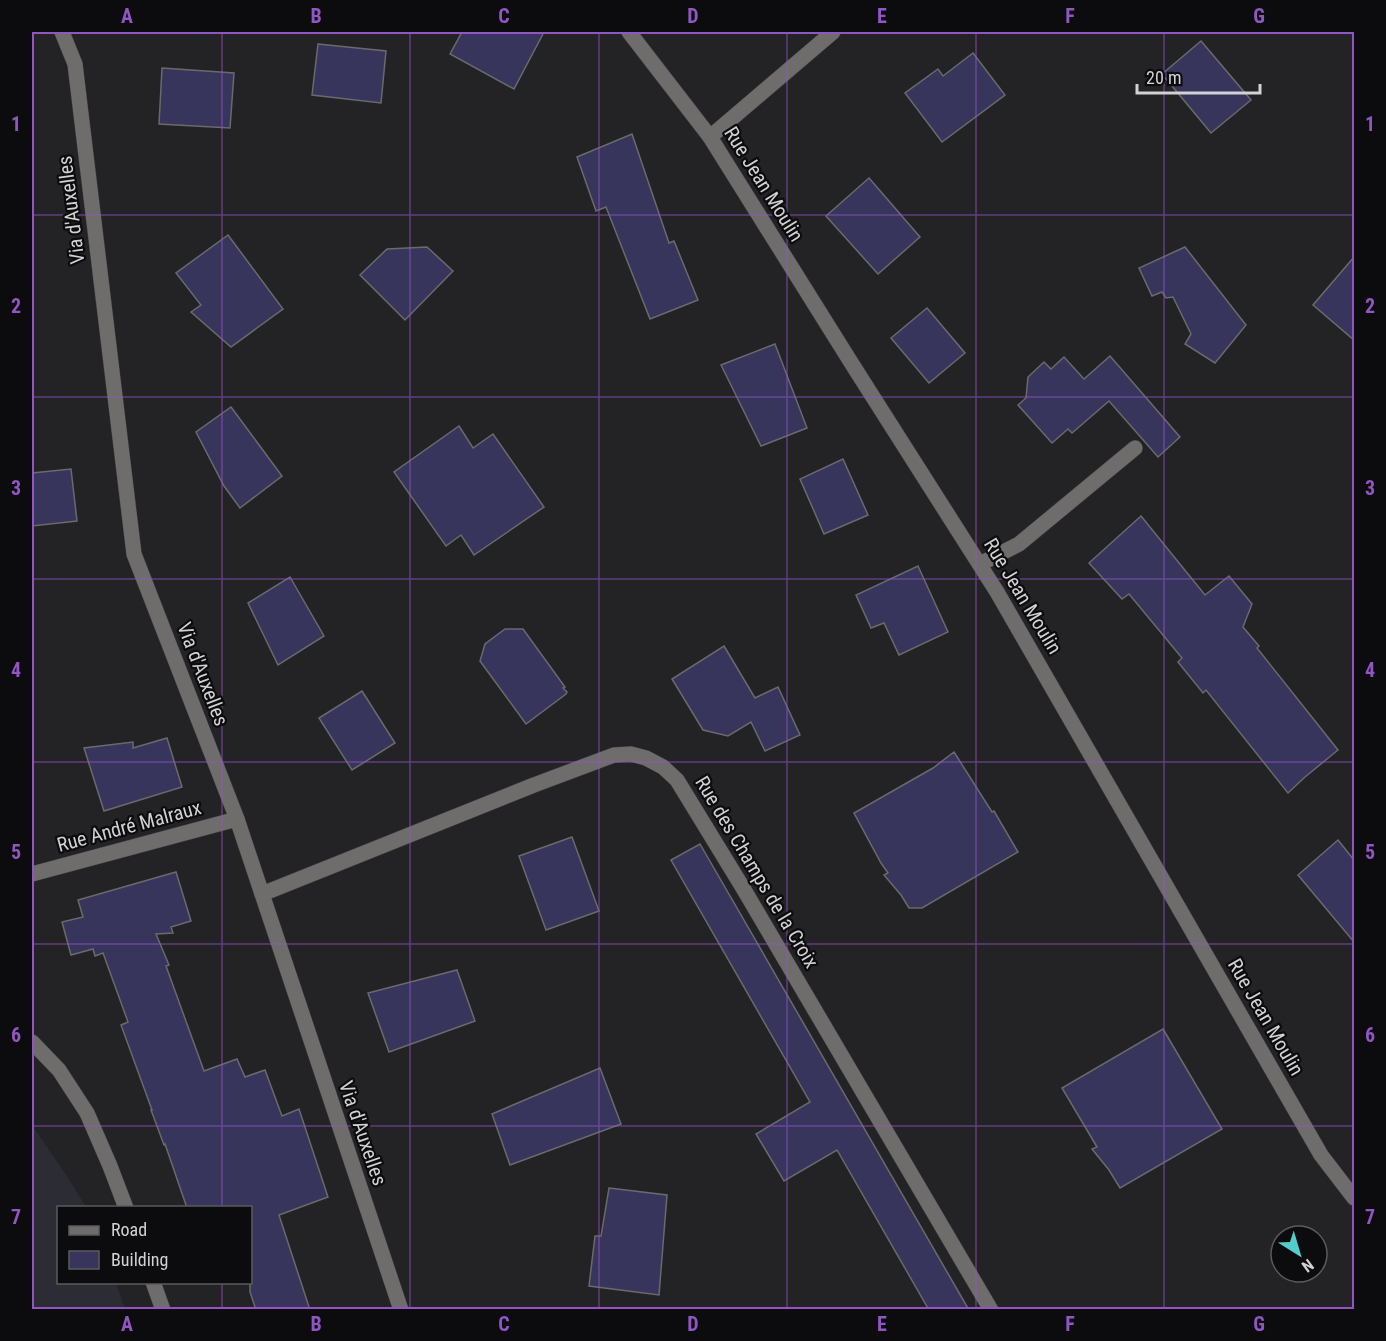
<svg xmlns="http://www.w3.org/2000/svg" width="1386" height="1341" viewBox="0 0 1386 1341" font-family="'Roboto Condensed',sans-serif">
<rect width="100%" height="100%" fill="#232326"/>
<!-- built -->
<path fill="#2c2c34" d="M32,1125L68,1178L86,1207L58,1208V1282L116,1283L125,1309H32Z"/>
<!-- building -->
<g fill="#37355c" stroke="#6a6a6d" stroke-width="1.5">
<path d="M462,32H544L514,89L450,54Z"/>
<path d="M1201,41L1251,100L1211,133L1162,74Z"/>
<path d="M318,44L386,51L381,103L312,95Z"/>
<path d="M973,53L1005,95L942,142L905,93L938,69L943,76Z"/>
<path d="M162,68L234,73L230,128L159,124Z"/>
<path d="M632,134L669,243L674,241L698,300L650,319L606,207L596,211L577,157Z"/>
<path d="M869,178L920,237L878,274L826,216Z"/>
<path d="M228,235L283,309L231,347L191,312L201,305L176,273Z"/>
<path d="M427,247L453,271L405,320L360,275L387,249Z"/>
<path d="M1185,247L1246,325L1215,363L1185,344L1191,334L1173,297L1166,298L1162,292L1152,296L1139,268Z"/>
<path d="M1354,257V340L1313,305Z"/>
<path d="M927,308L965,353L929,383L891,338Z"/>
<path d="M775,344L807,428L761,446L721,365Z"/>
<path d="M1110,356L1180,437L1158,457L1109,401L1072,433L1068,429L1052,443L1018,405L1026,398L1028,377L1044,362L1051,369L1064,357L1084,379Z"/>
<path d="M231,407L282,476L240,508L224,486L196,432Z"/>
<path d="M459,426L473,448L493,434L544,507L474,555L461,535L446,546L394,472Z"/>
<path d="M843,459L868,515L824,534L800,479Z"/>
<path d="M71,469L77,521L32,526V473Z"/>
<path d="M1141,516L1205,595L1229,576L1252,604L1243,627L1259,646L1257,648L1338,750L1305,777L1288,793L1206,690L1203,693L1178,662L1182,658L1129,594L1122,599L1089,563Z"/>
<path d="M918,566L948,632L899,655L884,623L871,628L856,595Z"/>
<path d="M290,577L324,636L278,665L248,603Z"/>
<path d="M505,629H523L565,687L563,688L567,692L566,694L526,724L480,661L485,644Z"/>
<path d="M724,646L755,698L778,687L800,735L765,751L751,722L728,736L703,730L672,679Z"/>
<path d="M362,691L395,743L352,770L319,718Z"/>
<path d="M167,738L182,787L104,811L84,748L133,742V748Z"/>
<path d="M954,752L992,812L994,811L1018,852L922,908H909L901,895L884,875L888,873L881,863L854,813L933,768Z"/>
<path d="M572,837L599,911L546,930L519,856Z"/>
<path d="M1338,840L1354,860V942L1298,875Z"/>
<path d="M700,844L969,1310H929L837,1150L784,1181L756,1134L810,1102L671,860Z"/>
<path d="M176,872L191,921L171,927L173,933L156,934L169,965L166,966L204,1071L237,1059L245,1077L265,1070L282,1116L299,1109L328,1197L279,1215L310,1310H256L250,1292V1208H187L165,1144L164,1145L151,1110H152L121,1025L128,1022L103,953L95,956L93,949L71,955L62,922L83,917L78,900Z"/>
<path d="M457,970L475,1021L389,1052L368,993Z"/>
<path d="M1163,1029L1222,1129L1120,1188L1109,1170L1092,1149L1097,1147L1062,1088Z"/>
<path d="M600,1068L621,1124L510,1165L492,1114Z"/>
<path d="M609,1188L667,1195L659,1295L589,1286L595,1236H601Z"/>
</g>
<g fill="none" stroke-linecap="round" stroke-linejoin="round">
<!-- minor casing -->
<g stroke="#3f3f42" stroke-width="16">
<g id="minor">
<path d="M62,32L75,64L134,554L237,819L401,1310"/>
<path d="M629,32L710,137L852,364L997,592L1321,1155L1354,1198"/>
<path d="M710,137L833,32"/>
<path d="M980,564L1019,544L1135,448"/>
<path d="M32,874L237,819"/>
<path d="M262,894L534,785L614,755L631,754L646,758L663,767L677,780L743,888L991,1310"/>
<path d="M32,1042L59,1070L87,1113L110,1166L126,1208"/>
<path d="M153,1282L163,1310"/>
</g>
</g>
<!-- minor -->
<use href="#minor" stroke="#6e6d6c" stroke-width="15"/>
</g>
<!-- grid -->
<path fill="none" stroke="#9156c4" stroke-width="1.5" stroke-opacity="0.55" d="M222,32V1208M410,32V1310M599,32V1310M787,32V1310M976,32V1310M1164,32V1310M32,215H1354M32,397H1354M32,579H1354M32,762H1354M32,944H1354M32,1126H1354M222,1282V1310"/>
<g text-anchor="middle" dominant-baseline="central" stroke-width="4.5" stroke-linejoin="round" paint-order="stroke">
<!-- street labels -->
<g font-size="20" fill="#d2d2d4" stroke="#0c0c0e">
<text transform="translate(764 184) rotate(58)">Rue Jean Moulin</text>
<text transform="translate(71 210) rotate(-97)">Via d'Auxelles</text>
<text transform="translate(1023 596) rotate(59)">Rue Jean Moulin</text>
<text transform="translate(203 674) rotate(69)">Via d'Auxelles</text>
<text transform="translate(129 826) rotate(-15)">Rue André Malraux</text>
<text transform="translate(757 872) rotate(59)">Rue des Champs de la Croix</text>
<text transform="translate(1266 1017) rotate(60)">Rue Jean Moulin</text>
<text transform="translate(363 1133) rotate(71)">Via d'Auxelles</text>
</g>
</g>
<!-- border -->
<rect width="1386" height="1341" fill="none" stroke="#0c0c0e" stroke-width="66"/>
<!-- legend -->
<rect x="57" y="1206" width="195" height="78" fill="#0c0c0e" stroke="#5b5b5d" stroke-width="1.5"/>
<rect x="69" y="1226" width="30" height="9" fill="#6e6d6c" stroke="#5b5b5d" stroke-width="1.5"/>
<text x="111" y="1236" font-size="18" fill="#d2d2d4">Road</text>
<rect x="69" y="1251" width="30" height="18" fill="#37355c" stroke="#5b5b5d" stroke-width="1.5"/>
<text x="111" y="1266" font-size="18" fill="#d2d2d4">Building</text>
<!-- north arrow -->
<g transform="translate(1299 1254) rotate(143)"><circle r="28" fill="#0c0c0e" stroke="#5b5b5d" stroke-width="1.5"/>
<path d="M0-4.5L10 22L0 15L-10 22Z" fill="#53cdcb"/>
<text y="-9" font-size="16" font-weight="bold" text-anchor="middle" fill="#d2d2d4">N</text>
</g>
<!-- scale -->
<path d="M1137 84v9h123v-9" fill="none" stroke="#d2d2d4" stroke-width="3"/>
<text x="1146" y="84" font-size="18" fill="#d2d2d4" stroke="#0c0c0e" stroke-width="4.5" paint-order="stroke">20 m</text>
<rect x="33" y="33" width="1320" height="1275" fill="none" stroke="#9156c4" stroke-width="2"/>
<g font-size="20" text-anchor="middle" font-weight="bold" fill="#9156c4">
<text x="127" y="23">A</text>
<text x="316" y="23">B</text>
<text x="504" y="23">C</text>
<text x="693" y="23">D</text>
<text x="882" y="23">E</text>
<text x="1070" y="23">F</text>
<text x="1259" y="23">G</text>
<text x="16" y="131">1</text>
<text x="1370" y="131">1</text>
<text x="16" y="313">2</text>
<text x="1370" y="313">2</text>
<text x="16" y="495">3</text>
<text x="1370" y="495">3</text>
<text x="16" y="677">4</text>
<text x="1370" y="677">4</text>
<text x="16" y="859">5</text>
<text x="1370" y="859">5</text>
<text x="16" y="1042">6</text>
<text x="1370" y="1042">6</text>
<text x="16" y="1224">7</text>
<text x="1370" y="1224">7</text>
<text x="127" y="1331">A</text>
<text x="316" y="1331">B</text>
<text x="504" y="1331">C</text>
<text x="693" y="1331">D</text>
<text x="882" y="1331">E</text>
<text x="1070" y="1331">F</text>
<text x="1259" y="1331">G</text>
</g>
</svg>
